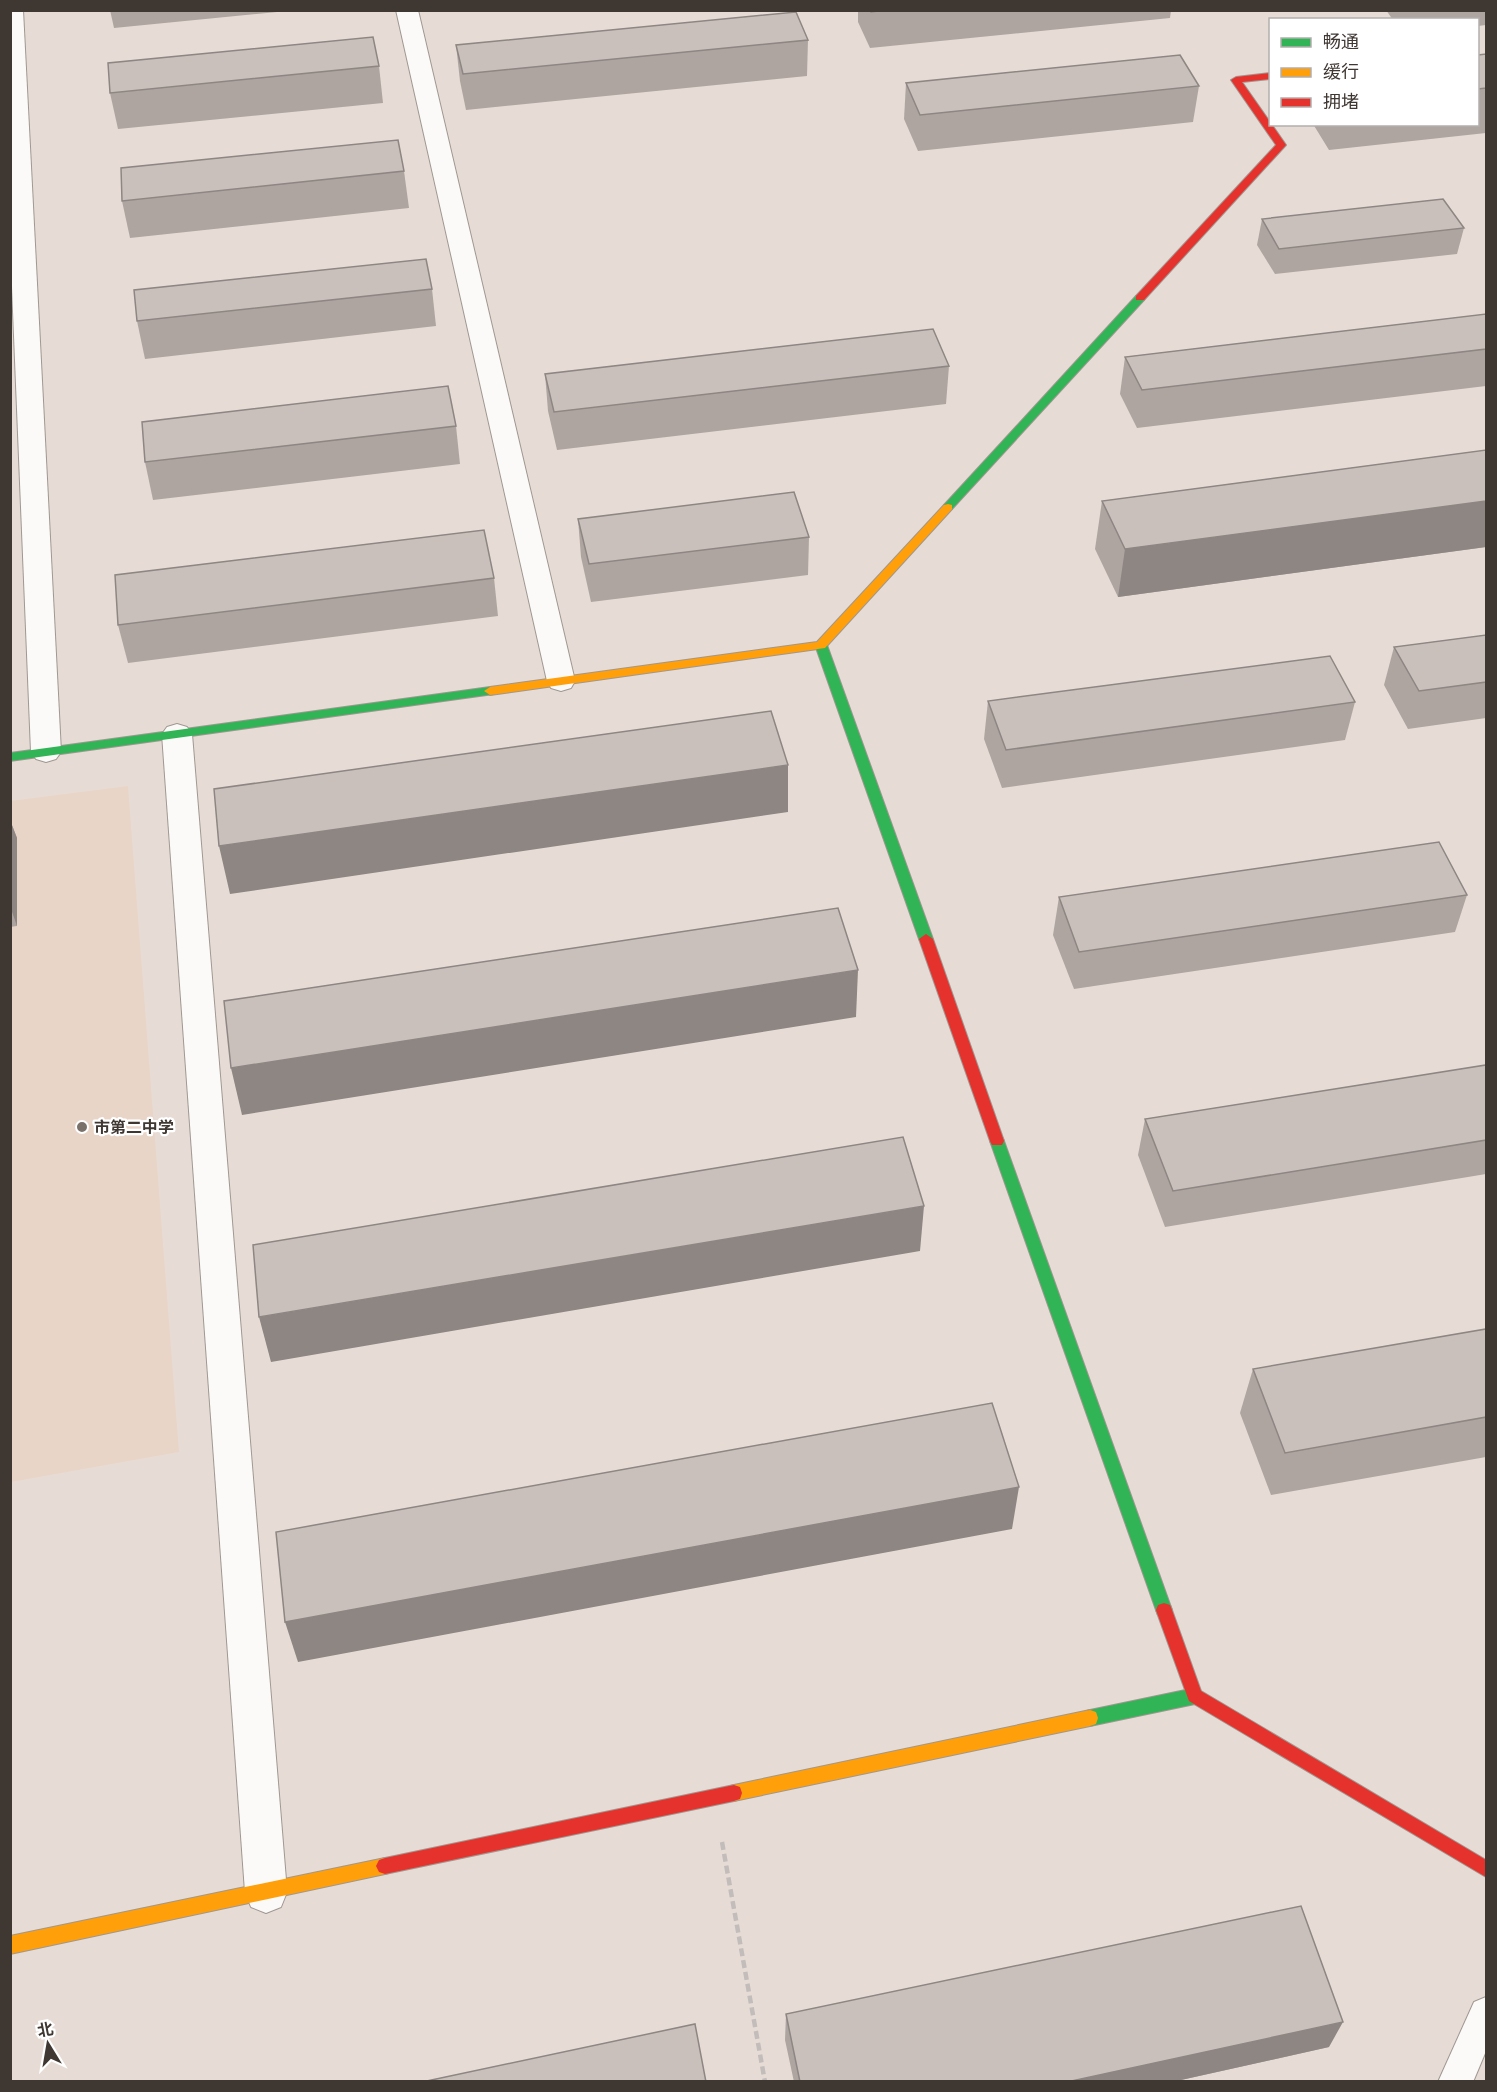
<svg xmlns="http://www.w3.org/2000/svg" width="1497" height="2092" viewBox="0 0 1497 2092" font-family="Arial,'Noto Sans SC',sans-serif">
<rect width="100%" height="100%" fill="#e7dcd5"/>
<!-- built -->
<path fill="#e9d5c8" d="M128,786L179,1452L11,1482L10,801Z"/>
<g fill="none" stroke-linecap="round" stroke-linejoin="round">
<!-- lane casing -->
<g stroke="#9f9791" stroke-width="2">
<path id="lane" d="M1486,1997V2051L1473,2082H1438L1474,2002Z"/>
</g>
<!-- street casing -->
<g stroke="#9f9791" stroke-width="2">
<g id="street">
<path d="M10,10H23L61,752L56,759L46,762L36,759L31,752L10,238Z"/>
<path d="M396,10H418L575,681L571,688L561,691L551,688L547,681Z"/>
<path d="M177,724L187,727L192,734L287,1892L281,1907L266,1913L251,1907L245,1892L162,734L167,727Z"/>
</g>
</g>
<!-- fast casing -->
<g stroke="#9f9791" stroke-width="2">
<g id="fast">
<path d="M1140,295L1145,298L1144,300L952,509H944V505L1136,296Z"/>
<path d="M821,641L827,645L933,939L931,942H921L919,939L815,645Z"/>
<path d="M490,687L496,691L494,694L10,761V753Z"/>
<path d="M997,1135L1002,1137L1004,1141L1172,1610L1170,1615L1164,1617L1158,1615L1156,1610L990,1141L992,1137Z"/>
<path d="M1195,1688L1201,1691L1203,1696L1201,1701L1195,1704L1090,1726L1084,1724L1082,1718L1084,1712L1090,1710Z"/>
</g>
</g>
<!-- slow casing -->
<g stroke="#9f9791" stroke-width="2">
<g id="slow">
<path d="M948,504L952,505V509L825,648L490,695L484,691L490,687L817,642L944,505Z"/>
<path d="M1090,1710L1096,1712L1098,1718L1096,1724L1090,1726L734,1801L728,1799L726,1793L728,1787L734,1785Z"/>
<path d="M385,1858L391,1860L394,1866L391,1872L385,1874L10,1954V1936Z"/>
</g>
</g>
<!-- jam casing -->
<g stroke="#9f9791" stroke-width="2">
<g id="jam">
<path d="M1270,73V79L1242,82L1286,145L1144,300H1136V296L1276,145L1231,80L1236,77Z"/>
<path d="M926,934L933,939L1004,1141L1002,1145H992L990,1141L919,939Z"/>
<path d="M1164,1603L1170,1605L1172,1610L1201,1691L1486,1860V1877L1189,1701L1156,1610L1158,1605Z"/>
<path d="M734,1785L740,1787L742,1793L740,1799L734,1801L385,1874L379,1872L376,1866L379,1860L385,1858Z"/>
</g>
</g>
<!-- path -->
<path stroke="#c2bdba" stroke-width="4.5" stroke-dasharray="8 4" stroke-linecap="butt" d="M722,1842L765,2082"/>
<!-- lane -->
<use href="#lane" fill="#fbfaf9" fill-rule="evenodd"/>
<!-- street -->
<use href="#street" fill="#fbfaf9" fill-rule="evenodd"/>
<!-- fast -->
<use href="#fast" fill="#30b455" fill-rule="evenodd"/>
<!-- slow -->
<use href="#slow" fill="#ff9f0a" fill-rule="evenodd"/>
<!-- jam -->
<use href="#jam" fill="#e5322d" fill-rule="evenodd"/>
</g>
<!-- wall -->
<g fill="#aea5a1">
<path d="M110,10H298L114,28Z"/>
<path d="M858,10H1171L1170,18L870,48L858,22Z"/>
<path d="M1386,10H1486V25L1478,26V20H1393Z"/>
<path d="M808,40L807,76L466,110L460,81L456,45Z"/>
<path d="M1486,54V133L1329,150L1313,124H1478V55Z"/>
<path d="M379,66L383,103L118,129L110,93Z"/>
<path d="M906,83L1199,86L1193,122L918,151L904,119Z"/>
<path d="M404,171L409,208L130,238L122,201Z"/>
<path d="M1262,219L1464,228L1457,254L1275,274L1257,245Z"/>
<path d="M432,289L436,326L145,359L137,321Z"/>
<path d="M1486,314V386L1137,428L1120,394L1125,357Z"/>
<path d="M949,366L946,404L557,450L548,411L545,374Z"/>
<path d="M456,426L460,464L153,500L145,462Z"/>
<path d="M1486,450V547L1118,597L1095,549L1102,501Z"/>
<path d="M578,519L809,537L808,575L591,602L581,557Z"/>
<path d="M494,578L498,616L128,663L118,625Z"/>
<path d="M1486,635V718L1408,729L1384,685L1394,647Z"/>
<path d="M988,701L1355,702L1345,740L1002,788L984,739Z"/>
<path d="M10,820L17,838V926L10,927Z"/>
<path d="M1467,895L1455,932L1074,989L1053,935L1059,897Z"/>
<path d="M1486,1065V1174L1165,1227L1138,1155L1145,1119Z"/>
<path d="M1486,1329V1457L1271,1495L1240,1413L1253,1369Z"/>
<path d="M786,2014L1329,2047L1172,2082H794L785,2040Z"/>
</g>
<!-- shaded-wall -->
<g fill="#8d8683">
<path d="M1486,501V547L1118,597L1125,549Z"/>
<path d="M788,765V812L230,894L219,846Z"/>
<path d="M10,820L17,838V926L10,906Z"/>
<path d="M858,970L856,1017L242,1115L231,1068Z"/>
<path d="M924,1206L920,1251L271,1362L259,1317Z"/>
<path d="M1019,1487L1012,1529L298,1662L285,1622Z"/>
<path d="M1343,2022L1329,2047L1172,2082H1067Z"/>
</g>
<!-- building -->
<g fill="#cac0bb" stroke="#8d8683" stroke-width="1.5">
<path d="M870,10H886L871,12Z"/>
<path d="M796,12L808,40L463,74L456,45Z"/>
<path d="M373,37L379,66L110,93L108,63Z"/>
<path d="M1486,54V88L1478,89V55Z"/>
<path d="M1180,55L1199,86L920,115L906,83Z"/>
<path d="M398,140L404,171L122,201L121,168Z"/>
<path d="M1443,199L1464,228L1279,249L1262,219Z"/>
<path d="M426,259L432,289L137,321L134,290Z"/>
<path d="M1486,314V349L1142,390L1125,357Z"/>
<path d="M933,329L949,366L554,412L545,374Z"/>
<path d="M448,386L456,426L145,462L142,422Z"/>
<path d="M1486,450V501L1125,549L1102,501Z"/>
<path d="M794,492L809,537L589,564L578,519Z"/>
<path d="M484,530L494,578L118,625L115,575Z"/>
<path d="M1486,635V682L1419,691L1394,647Z"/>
<path d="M1330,656L1355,702L1006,750L988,701Z"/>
<path d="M771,711L788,765L219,846L214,789Z"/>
<path d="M1439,842L1467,895L1079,952L1059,897Z"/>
<path d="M838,908L858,970L231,1068L224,1001Z"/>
<path d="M1486,1065V1140L1173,1191L1145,1119Z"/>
<path d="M903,1137L924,1206L259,1317L253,1245Z"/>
<path d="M1486,1329V1417L1285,1453L1253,1369Z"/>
<path d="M992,1403L1019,1487L285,1622L276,1532Z"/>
<path d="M1301,1906L1343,2022L1067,2082H800L786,2014Z"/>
<path d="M695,2024L706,2082H422Z"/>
</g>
<!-- markers -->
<circle fill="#7a716b" stroke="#fff" stroke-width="2" cx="82" cy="1127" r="6"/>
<g text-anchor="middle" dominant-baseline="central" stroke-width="4.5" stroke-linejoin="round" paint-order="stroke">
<!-- poi labels -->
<g font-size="16" font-weight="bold" fill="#3f3732" stroke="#fff" text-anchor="start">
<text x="94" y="1127">市第二中学</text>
</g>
</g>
<!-- border -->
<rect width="1497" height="2092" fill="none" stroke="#3f3732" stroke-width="24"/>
<!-- legend -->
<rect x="1269" y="18" width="210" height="108" fill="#ffffff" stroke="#b2afad" stroke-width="1.5"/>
<rect x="1281" y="38" width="30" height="9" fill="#30b455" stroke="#b2afad" stroke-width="1.5"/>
<text x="1323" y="48" font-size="18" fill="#3f3732">畅通</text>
<rect x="1281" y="68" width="30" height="9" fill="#ff9f0a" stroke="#b2afad" stroke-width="1.5"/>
<text x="1323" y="78" font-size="18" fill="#3f3732">缓行</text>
<rect x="1281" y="98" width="30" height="9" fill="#e5322d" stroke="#b2afad" stroke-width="1.5"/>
<text x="1323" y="108" font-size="18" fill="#3f3732">拥堵</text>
<!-- north arrow -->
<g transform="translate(48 2044) rotate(349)" stroke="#ffffff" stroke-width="4.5" paint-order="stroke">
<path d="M0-4.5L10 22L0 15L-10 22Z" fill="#3f3732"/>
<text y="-9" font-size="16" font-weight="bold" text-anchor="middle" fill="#3f3732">北</text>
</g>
</svg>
